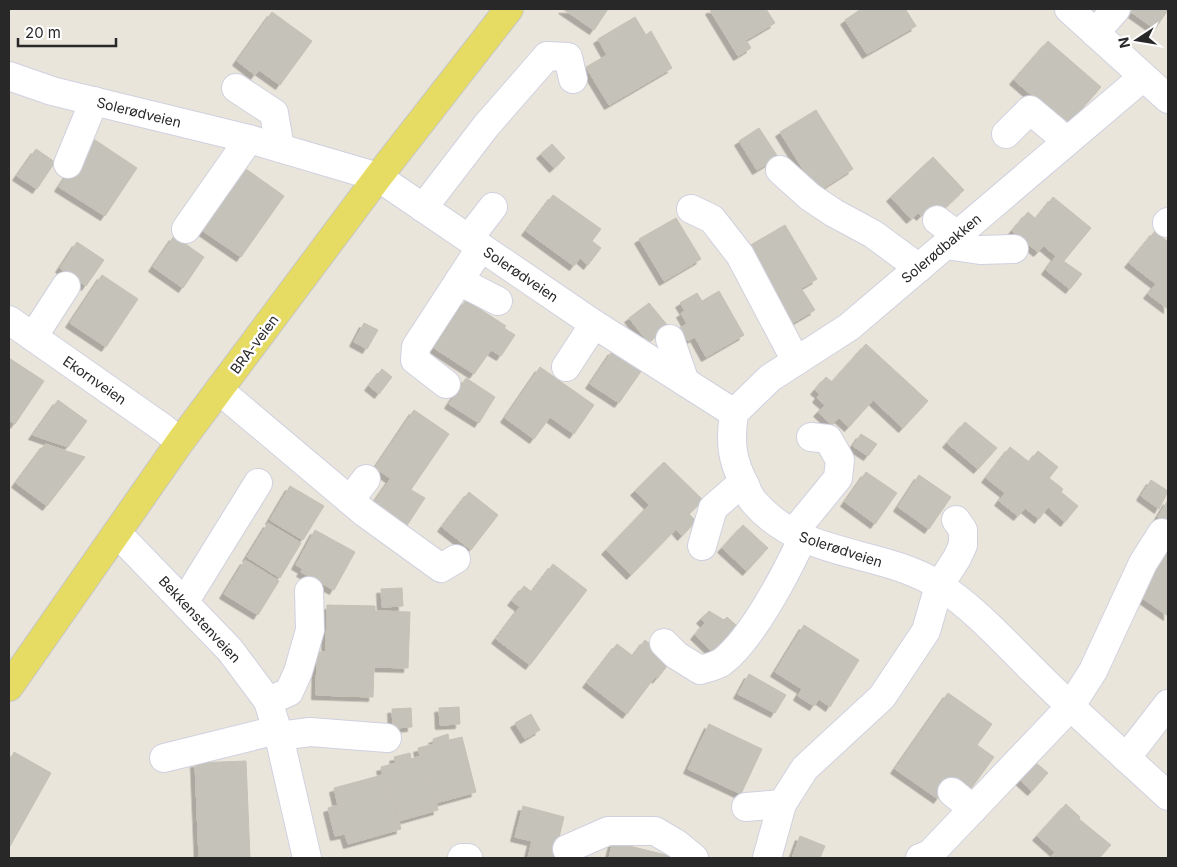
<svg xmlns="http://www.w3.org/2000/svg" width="1177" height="867" viewBox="0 0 1177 867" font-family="Inter,sans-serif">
<defs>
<filter id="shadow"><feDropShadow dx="-4.5" dy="4.5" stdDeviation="0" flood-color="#0004"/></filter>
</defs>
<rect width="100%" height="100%" fill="#eae5db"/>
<!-- building -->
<g fill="#c5c2ba" stroke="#c5c1b5" filter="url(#shadow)">
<path d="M563,9H608L594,30Z"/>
<path d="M711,9H766L775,23L746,40L751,48L738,56L710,10Z"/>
<path d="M861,9H909L906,10L916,26L867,54L845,20Z"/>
<path d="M1133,9H1168V10L1155,29L1131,12Z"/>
<path d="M272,12L312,41L280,85L259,70L255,75L237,61Z"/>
<path d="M635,17L646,35L651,31L672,68L609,105L586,67L607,55L598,39Z"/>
<path d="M1048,41L1101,87L1067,126L1014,80Z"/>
<path d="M816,110L853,169L817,192L780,132Z"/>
<path d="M759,128L778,157L757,170L739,141Z"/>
<path d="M92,138L137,168L105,216L59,187Z"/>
<path d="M552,144L565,158L554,168L541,154Z"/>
<path d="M36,149L55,162L37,189L17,176Z"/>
<path d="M933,157L964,190L934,218L927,210L921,216L918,213L911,219L891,197Z"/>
<path d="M246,169L284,196L241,257L203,231Z"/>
<path d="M553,195L601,229L592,241L601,248L588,265L580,258L574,266L526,231Z"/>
<path d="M1053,197L1091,228L1063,262L1044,246L1038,252L1012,231L1028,212L1036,219Z"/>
<path d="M676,218L701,259L664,281L639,239Z"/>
<path d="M785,225L817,279L781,300L749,246Z"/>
<path d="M1155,231L1168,242V309L1148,294L1156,284L1129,263Z"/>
<path d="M174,236L204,257L183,288L153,267Z"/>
<path d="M77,242L104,260L86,286L60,268Z"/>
<path d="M1056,256L1082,274L1070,289L1046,270Z"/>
<path d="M102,275L138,299L106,347L70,323Z"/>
<path d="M801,288L815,310L791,324L781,307L784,305L781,300Z"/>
<path d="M719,291L744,335L706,357L695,337L688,341L680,328L687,324L681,313L685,311L680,303L697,293L702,301Z"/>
<path d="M466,300L506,326L504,328L515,335L501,356L491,350L474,374L434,348Z"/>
<path d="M649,303L668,326L648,342L629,318Z"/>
<path d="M364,323L378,330L367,349L354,342Z"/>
<path d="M866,344L928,401L903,428L873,400L849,427L839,418L832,425L818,412L825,405L817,398L820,394L815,390L826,377L832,382Z"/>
<path d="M613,350L642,370L619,403L590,384Z"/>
<path d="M9,358L44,381L15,424L9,420Z"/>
<path d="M540,367L594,405L574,434L550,417L534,439L505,418Z"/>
<path d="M382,369L392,377L379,394L369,386Z"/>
<path d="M466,378L495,397L479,423L449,404Z"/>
<path d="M58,400L87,421L68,447L33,435Z"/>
<path d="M414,410L449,434L410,491L375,468Z"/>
<path d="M965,422L997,448L978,469L947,443Z"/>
<path d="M861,434L877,444L868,456L853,446Z"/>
<path d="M45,444L85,457L47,506L16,483Z"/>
<path d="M1010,447L1029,462L1038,451L1058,467L1049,478L1063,489L1061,492L1078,506L1065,522L1048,507L1039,519L1025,508L1018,516L999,501L1005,493L986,478Z"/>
<path d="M664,462L703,500L689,514L696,521L682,536L676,529L631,575L606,550L649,505L635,491Z"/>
<path d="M866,472L897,493L875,524L845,502Z"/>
<path d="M919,475L951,497L929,529L898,507Z"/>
<path d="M391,478L425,498L404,530L371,507Z"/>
<path d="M1151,480L1168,491L1159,509L1141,496Z"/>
<path d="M290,486L324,506L303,540L270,520Z"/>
<path d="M469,492L498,515L471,550L442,527Z"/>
<path d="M1168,500V523L1158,517Z"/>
<path d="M268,523L301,543L280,578L247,557Z"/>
<path d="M743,525L768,548L747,571L722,548Z"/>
<path d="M315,530L355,552L334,590L301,572L303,569L296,565Z"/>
<path d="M1165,551L1168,553V616L1138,595Z"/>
<path d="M245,560L279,581L258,615L224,594Z"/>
<path d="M553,564L587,590L530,665L496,639L520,607L512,601L524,586L532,592Z"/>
<path d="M402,588L403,606L382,607L381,589Z"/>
<path d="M327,605L375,606V611L410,612L408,668L374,667L373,697L316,695L317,652H326Z"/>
<path d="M709,611L724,620L727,617L736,625L733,628L740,635L719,658L695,635L705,623L701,619Z"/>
<path d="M804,625L859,660L830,707L819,699L814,706L798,696L802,689L775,672Z"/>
<path d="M645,640L671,661L657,679L655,677L627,714L587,683L617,644L633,656Z"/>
<path d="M749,674L786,695L775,713L738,694Z"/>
<path d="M948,693L992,724L977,745L994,757L970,790L953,778L938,799L895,769Z"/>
<path d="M459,707L460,724L440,725L439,708Z"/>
<path d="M411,708L412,727L393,728L392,709Z"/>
<path d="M531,714L540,730L525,739L515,723Z"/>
<path d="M709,724L762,749L741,794L688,769Z"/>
<path d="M448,734L449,740L462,737L476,792L436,803L430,779L426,780L418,748L434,744L433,739Z"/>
<path d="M14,752L51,773L9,848V762Z"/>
<path d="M410,753L411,759L420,756L426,780L430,779L438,810L399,821L393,798L389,799L381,767L396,763L394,757Z"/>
<path d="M246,761L250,858H199L195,763Z"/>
<path d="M1035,762L1048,773L1032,791L1020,780Z"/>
<path d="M382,775L389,799L393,798L401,829L348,844L345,834L335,836L328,808L338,805L334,788Z"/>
<path d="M1066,804L1080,817L1079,819L1111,845L1099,858H1050L1055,852L1037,836Z"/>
<path d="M523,806L564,817L554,858H528L532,841L515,837Z"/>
<path d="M800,836L825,846L820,858L810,856L809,858H792Z"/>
<path d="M613,842L670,856V858H609Z"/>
</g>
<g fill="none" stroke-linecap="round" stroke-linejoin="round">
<!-- minor casing -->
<g stroke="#d0d1e0" stroke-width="30">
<g id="minor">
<path d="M1069,9L1168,99"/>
<path d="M1095,33L1116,9"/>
<path d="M9,76L52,91L249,139L378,177L594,324L734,413C730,442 731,459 745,485C747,491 750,497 754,502C804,560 881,548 940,586C977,610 1007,645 1038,675C1080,717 1125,756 1168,796"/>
<path d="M236,88L274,113L280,148"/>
<path d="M1006,134L1030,110L1067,141"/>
<path d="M68,164L94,101"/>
<path d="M780,170L810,197L834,213L873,234L919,268"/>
<path d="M423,208L486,126L547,56L568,57L573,79"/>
<path d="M691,209L712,219L740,255L796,361"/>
<path d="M937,220L957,235"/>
<path d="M1167,223L1168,222"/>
<path d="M186,229L249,139"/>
<path d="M469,238L493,207"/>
<path d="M946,245L980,250L1014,249"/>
<path d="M459,281L498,301"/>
<path d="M9,320L163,428L180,442"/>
<path d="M33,337L66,286"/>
<path d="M670,339L685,382"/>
<path d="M566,367L594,324"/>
<path d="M446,384L415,360L416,347L481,247"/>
<path d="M219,390L365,513L441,568L456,559"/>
<path d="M734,413L770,378L849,327L1143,77"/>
<path d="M350,500L366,479"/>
<path d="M117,533L230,650L268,701L279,736L307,858"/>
<path d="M793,533L838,478L840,460L828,439L811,437"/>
<path d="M702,546L713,508L743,482"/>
<path d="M185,601L258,483"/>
<path d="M664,643L676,655L700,670C707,668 716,666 722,662C752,639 786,574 802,539"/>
<path d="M268,701L289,692L298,672L310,630L309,591"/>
<path d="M279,736L310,732L387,738"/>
<path d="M164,758L277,730"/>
<path d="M1126,758L1168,704"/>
<path d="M952,792L973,809"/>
<path d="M746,807L782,804"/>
<path d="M567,849L608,831H655L677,844L694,858"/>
<path d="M462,858H468"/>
<path d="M767,858L782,804L805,768L882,697L926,631L939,586L957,558L963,545V530L956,520"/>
<path d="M920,858L930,854L1070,707L1093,671L1143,563L1162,533"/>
</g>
</g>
<!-- major casing -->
<g stroke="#c7c7c7" stroke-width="30">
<path id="major" d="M9,687L180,442L378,177L509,9"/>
</g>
<!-- minor -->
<use href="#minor" stroke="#fff" stroke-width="28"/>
<!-- major -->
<use href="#major" stroke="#e6db63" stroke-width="28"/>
</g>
<g text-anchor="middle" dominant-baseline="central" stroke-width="5" stroke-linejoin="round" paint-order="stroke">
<!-- street labels -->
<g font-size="14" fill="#282828" stroke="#fff">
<text transform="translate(139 112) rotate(14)">Solerødveien</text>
<text transform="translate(941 248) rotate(-40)">Solerødbakken</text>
<text transform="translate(521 274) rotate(34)">Solerødveien</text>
<text transform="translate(254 344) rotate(-53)">BRA-veien</text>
<text transform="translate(95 380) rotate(35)">Ekornveien</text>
<text transform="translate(841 549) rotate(18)">Solerødveien</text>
<text transform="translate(200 619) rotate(47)">Bekkenstenveien</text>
</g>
</g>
<!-- border -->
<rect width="1177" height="867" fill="none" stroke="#282828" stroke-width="20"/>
<!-- north arrow -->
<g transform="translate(1137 40) rotate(258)" stroke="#ffffff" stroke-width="4" paint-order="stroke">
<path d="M0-4L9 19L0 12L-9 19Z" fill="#282828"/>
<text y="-8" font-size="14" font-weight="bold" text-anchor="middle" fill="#282828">N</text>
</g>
<!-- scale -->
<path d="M18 38v8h98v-8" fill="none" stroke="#282828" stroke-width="2.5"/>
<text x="25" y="38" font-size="15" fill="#282828" stroke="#ffffff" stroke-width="4" paint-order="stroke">20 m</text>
</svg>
